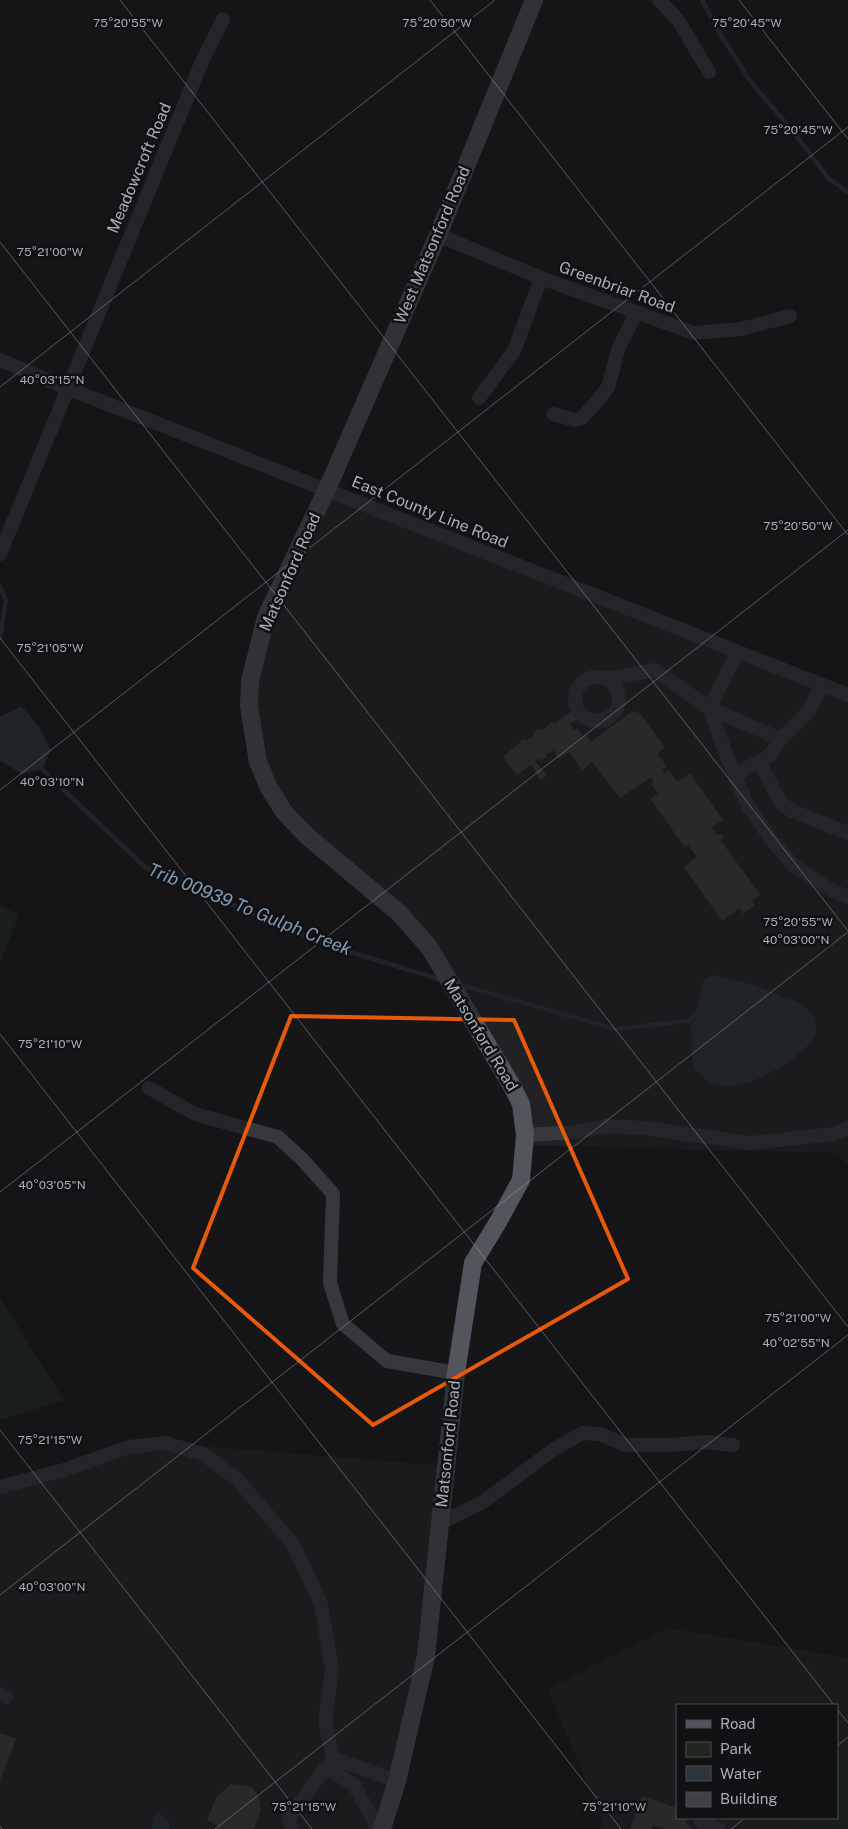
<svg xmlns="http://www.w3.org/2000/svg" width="848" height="1829" viewBox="0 0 848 1829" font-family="'Public Sans',sans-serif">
<rect width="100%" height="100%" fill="#161618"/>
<!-- built -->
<g fill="#222225" fill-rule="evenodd">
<path d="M327,489L848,695V1166L837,1153L523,1145L521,1104L429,947L307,836L258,762L256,651Z"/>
<path d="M165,1443L446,1466L426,1656L382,1829H0V1487Z"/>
<path d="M667,1628L848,1658V1829H600L603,1822L548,1689ZM677,1705H837V1818H677Z"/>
</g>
<!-- green -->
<g fill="#1e261f">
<path d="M0,905L19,915L0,963Z"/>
<path d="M0,1298L64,1400L0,1420Z"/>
<path d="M837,1740L848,1745V1829H793L798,1818H837Z"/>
</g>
<!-- water -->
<g fill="#2c353c">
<path d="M20,707L23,708L38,725L51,750L42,769L22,774L0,760V717Z"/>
<path d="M716,975C727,979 741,981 753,985C762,988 772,992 781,996C791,999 801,1002 808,1009C814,1015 818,1026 815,1034C806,1057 751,1088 726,1086C719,1086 707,1082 702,1076C684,1060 697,1044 690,1030L695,1017L703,982L706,978Z"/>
<path d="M157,1811L169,1822V1829H152V1825Z"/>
</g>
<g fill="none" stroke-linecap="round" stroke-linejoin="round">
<!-- stream -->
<g stroke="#2c353c" stroke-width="4.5">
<path d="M702,0L720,34L751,82L795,134L829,179L848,192"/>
<path d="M0,587L6,600L0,638"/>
<path d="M39,766L50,777L145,867L327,945L442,980"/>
<path d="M457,984L615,1029L689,1021L695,1013"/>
</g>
</g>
<!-- building -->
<g fill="#404145">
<path d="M572,711L578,719L570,724L574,730L577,728L583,737L586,735L591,742L630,713L634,711L641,714L665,748L657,754L667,766L662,770L665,774L669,770L677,782L690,773L723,820L712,827L717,835L721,834L724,836L721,841L760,894L752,901L755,905L743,914L739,908L722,921L684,867L697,857L688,845L685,847L650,799L658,793L651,784L654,782L651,777L620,798L592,762L582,770L569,752L559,759L553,750L548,754L547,753L545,754L547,757L541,761L539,758L535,761L547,775L541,780L531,765L517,775L503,757L524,739L526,741L533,736L534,732L537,729L542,730L552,722L554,724Z"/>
<path d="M0,1733L16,1739L0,1780Z"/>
<path d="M231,1784L252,1787L259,1798L261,1810L254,1829H216L218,1826L207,1820L217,1796Z"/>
<path d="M642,1796L677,1808V1818H688L686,1823L689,1824L688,1826L694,1829H665L653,1825L652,1829H630Z"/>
</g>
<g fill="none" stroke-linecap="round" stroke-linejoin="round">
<!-- minor -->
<g stroke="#37383d" stroke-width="14">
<path d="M659,0L678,20L709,72"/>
<path d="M438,235L541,278L694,333L741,329L790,316"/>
<path d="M0,360L67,388L848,695"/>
<path d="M479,398L514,351L541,278"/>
<path d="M553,414L575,420L582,418L599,399L608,387L619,347L636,313"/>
<path d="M0,554L203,59L223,19"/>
<circle cx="597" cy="699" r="22"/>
<path d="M607,679L655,670L709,708L781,739L770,755L759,762L734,775L709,708L737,653"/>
<path d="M781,739L809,711L822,685"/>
<path d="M759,762L781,803L792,811L848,833"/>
<path d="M734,775L747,804L770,838L793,865L831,890L848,897"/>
<path d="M149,1088L195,1114L278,1137L303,1160L333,1194L330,1283L343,1324L387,1361L456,1373"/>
<path d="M525,1135L575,1132L608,1126L644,1128L750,1143L834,1134L848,1128"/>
<path d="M0,1487L64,1470L129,1447L165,1443L203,1454L237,1479L293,1544L321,1604L332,1669L325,1721L333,1758L289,1817L292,1829"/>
<path d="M440,1523L483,1502L553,1450L582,1433L600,1434L626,1445H670L705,1442L733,1445"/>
<path d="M0,1694L6,1697"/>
<path d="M333,1758L397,1781"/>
<path d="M326,1767L354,1785L378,1829"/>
<path d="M701,1822L718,1829"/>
</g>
<!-- major -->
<path stroke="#53555c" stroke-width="18" d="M382,1829L397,1781L426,1656L456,1373L473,1263L498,1222L521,1180L525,1135L521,1104L512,1086L429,947L399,913L307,836L284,812L269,788L258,762L249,706L250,681L266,617L327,489L438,235L534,0"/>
</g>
<!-- marked area -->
<path d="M0 0H848V1829H0ZM291,1016L514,1020L628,1279L373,1425L193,1268Z" fill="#161618" fill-opacity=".55" fill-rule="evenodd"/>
<path fill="none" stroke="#e8590c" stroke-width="4" stroke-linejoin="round" d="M291,1016L514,1020L628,1279L373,1425L193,1268Z"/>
<!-- ticks -->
<path fill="none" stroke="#a8adb8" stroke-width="1" stroke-opacity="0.45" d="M120,0L848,931M430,0L848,535M739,0L848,139M0,242L848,1327M0,387L495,0M0,638L834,1705M0,790L848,127M0,1034L621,1829M0,1192L848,530M0,1430L312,1829M0,1595L848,932M837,1709L848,1723M837,1746L848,1737M0,1826L2,1829M215,1829L848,1335M731,1829L745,1818"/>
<g text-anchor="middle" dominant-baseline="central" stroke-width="5" stroke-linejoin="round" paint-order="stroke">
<!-- street labels -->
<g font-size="16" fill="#a8adb8" stroke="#111113">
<text transform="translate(139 168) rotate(-67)">Meadowcroft Road</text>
<text transform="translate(432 245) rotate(-67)">West Matsonford Road</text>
<text transform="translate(617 287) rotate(20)">Greenbriar Road</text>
<text transform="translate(430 512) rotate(22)">East County Line Road</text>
<text transform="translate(290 572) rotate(-66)">Matsonford Road</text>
<text transform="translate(481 1035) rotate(59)">Matsonford Road</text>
<text transform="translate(448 1444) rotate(-84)">Matsonford Road</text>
</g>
<!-- water labels -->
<g font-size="18" font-style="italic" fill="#7f9bb3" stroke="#111113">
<text transform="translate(250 909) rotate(22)">Trib 00939 To Gulph Creek</text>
</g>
</g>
<g font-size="12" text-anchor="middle" fill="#a8adb8" stroke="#111113" stroke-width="5" stroke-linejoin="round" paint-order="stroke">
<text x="128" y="27">75°20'55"W</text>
<text x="437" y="27">75°20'50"W</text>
<text x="747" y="27">75°20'45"W</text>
<text x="798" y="134">75°20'45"W</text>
<text x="50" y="256">75°21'00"W</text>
<text x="52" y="384">40°03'15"N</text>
<text x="798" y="530">75°20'50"W</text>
<text x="50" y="652">75°21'05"W</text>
<text x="52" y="786">40°03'10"N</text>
<text x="798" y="926">75°20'55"W</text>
<text x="796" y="944">40°03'00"N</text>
<text x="50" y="1048">75°21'10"W</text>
<text x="52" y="1189">40°03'05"N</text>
<text x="798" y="1322">75°21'00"W</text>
<text x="796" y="1347">40°02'55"N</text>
<text x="50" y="1444">75°21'15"W</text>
<text x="52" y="1591">40°03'00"N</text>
<text x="304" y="1811">75°21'15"W</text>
<text x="614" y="1811">75°21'10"W</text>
</g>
<!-- legend -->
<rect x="676" y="1704" width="162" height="115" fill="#111113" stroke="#4d4f55"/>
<rect x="686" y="1720" width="25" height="8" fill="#53555c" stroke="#4d4f55"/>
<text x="720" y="1729" font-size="15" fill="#a8adb8">Road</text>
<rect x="686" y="1742" width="25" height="15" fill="#1e261f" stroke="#4d4f55"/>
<text x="720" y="1754" font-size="15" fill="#a8adb8">Park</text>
<rect x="686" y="1766" width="25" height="15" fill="#2c353c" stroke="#4d4f55"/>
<text x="720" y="1779" font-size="15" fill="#a8adb8">Water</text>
<rect x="686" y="1792" width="25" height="15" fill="#404145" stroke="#4d4f55"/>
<text x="720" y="1804" font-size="15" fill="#a8adb8">Building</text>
</svg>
